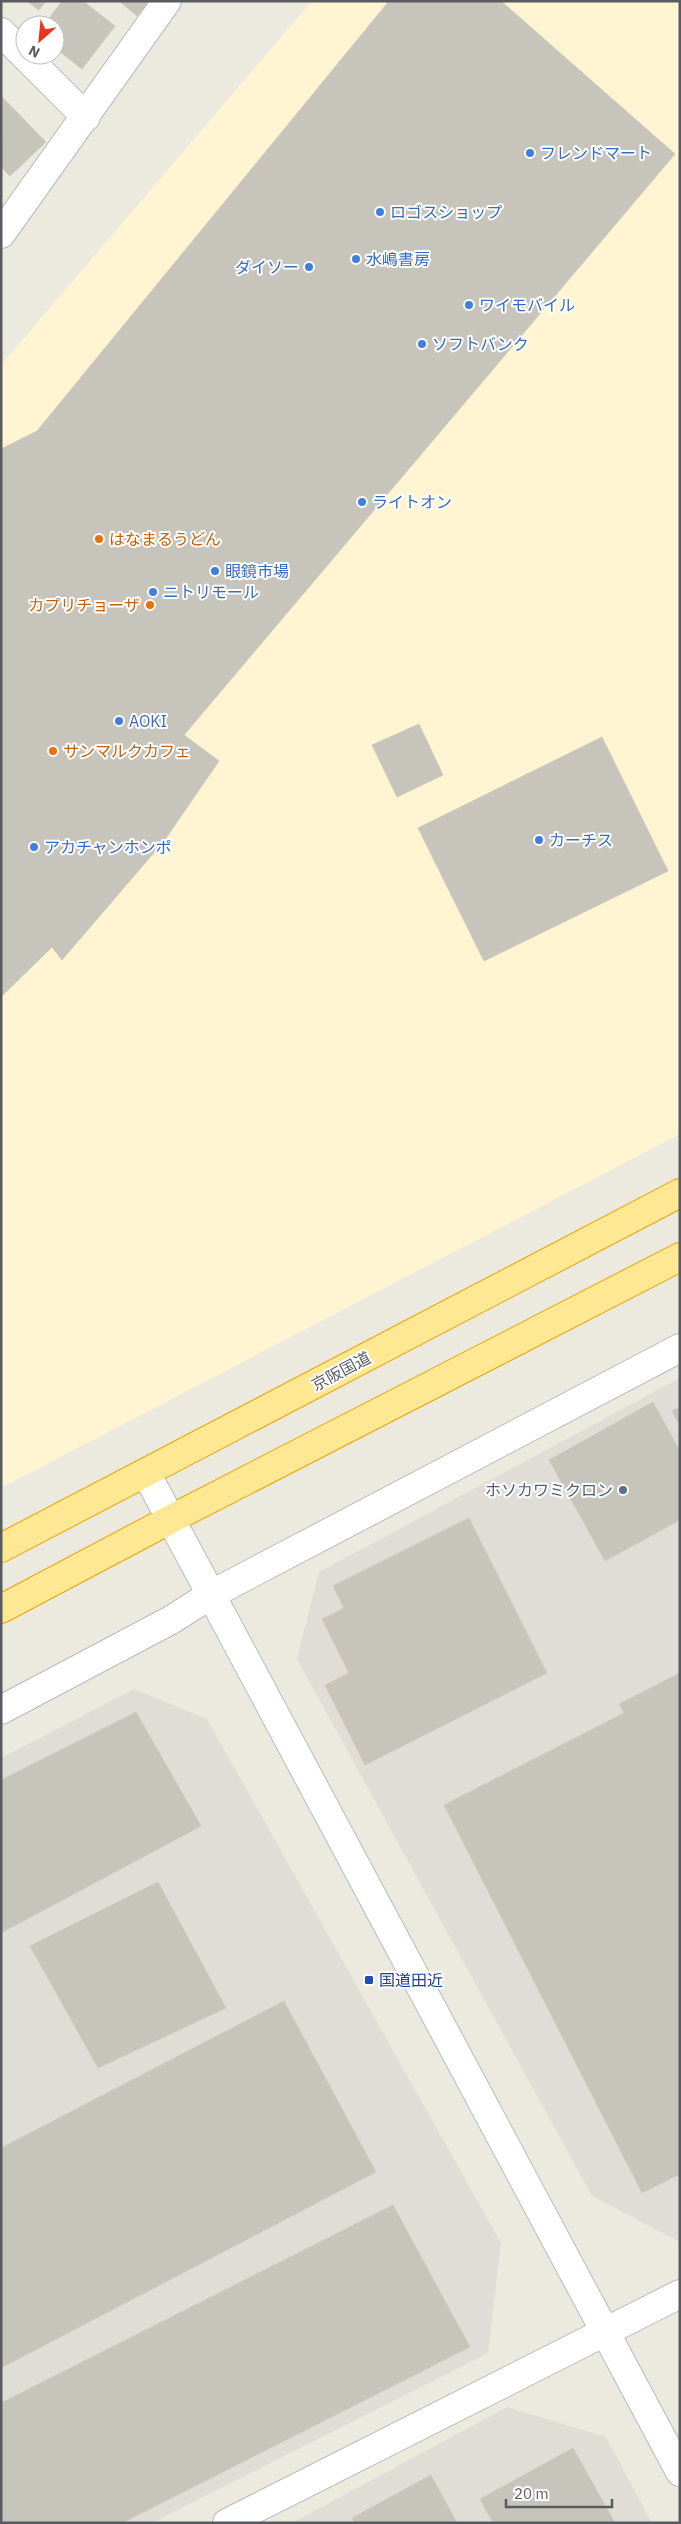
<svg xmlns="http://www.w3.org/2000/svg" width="681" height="2524" viewBox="0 0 681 2524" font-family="'IBM Plex Sans','Noto Sans JP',sans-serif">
<rect width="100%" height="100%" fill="#eceadf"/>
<!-- commercial -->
<path fill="#fff5d2" d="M312,1H680V1134L1,1488V365Z"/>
<!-- industrial -->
<g fill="#e0ddd7">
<path d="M680,1378V2242L592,2196L297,1659L319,1572Z"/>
<path d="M134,1689L207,1719L501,2243L488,2353L152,2523H1V1758Z"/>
<path d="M507,2407L606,2437L652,2523H292Z"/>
</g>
<!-- building -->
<g fill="#c7c4bc" stroke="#d1cbbd">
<path d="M27,1H46L39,10Z"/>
<path d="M62,1H83L115,26L82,69L55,48V25H44Z"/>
<path d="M119,1H149L137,16Z"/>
<path d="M389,1H501L675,154L184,735L219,761L164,841L62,960L52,947L1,997V449L37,431Z"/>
<path d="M3,98L46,142L10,176L1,167Z"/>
<path d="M419,724L443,775L397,797L372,745Z"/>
<path d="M602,737L668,871L484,961L418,828Z"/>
<path d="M653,1402L680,1451V1520L605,1561L549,1460Z"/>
<path d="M680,1407V1426L672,1411Z"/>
<path d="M469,1518L547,1673L365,1765L325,1685L349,1673L322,1619L344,1608L333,1586Z"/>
<path d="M680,1673V2174L642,2193L444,1805L624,1713L619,1704Z"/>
<path d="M136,1712L201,1826L1,1933V1780Z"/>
<path d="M158,1882L226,2008L98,2068L30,1946Z"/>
<path d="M284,2001L376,2172L1,2368V2148Z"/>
<path d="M393,2205L470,2347L122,2523H1V2403Z"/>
<path d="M573,2448L615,2523H493L480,2499Z"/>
<path d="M431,2475L457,2523H355L352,2518Z"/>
</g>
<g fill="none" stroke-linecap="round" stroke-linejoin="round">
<!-- minor casing -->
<g stroke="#b7babf" stroke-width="30">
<g id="minor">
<path d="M1,32L86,117"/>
<path d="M1,234L167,1"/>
<path d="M1,1710L171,1620L212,1594L680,1348"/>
<path d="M227,2523L680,2294"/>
</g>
</g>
<!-- tertiary casing -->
<g stroke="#b7babf" stroke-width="30">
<path id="tertiary" d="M146,1473L680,2472"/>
</g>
<!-- trunk casing -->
<g stroke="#eca300" stroke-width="30">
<g id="trunk">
<path d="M1,1548L680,1193"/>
<path d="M1,1609L171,1519L680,1257"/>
</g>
</g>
<!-- minor -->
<use href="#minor" stroke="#fff" stroke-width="28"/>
<!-- tertiary -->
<use href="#tertiary" stroke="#fff" stroke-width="28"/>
<!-- trunk -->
<use href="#trunk" stroke="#ffe893" stroke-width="28"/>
</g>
<!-- markers -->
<g fill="#3f7fe0" stroke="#fff" stroke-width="2">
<circle cx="530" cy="153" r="5"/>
<circle cx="380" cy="212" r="5"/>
<circle cx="356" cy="259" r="5"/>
<circle cx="309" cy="267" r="5"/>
<circle cx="469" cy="305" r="5"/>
<circle cx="422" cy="344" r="5"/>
<circle cx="362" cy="502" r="5"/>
<circle cx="215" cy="571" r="5"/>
<circle cx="153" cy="592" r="5"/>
<circle cx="119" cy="721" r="5"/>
<circle cx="539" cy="840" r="5"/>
<circle cx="34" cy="847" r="5"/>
</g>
<g fill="#e8710a" stroke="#fff" stroke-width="2">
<circle cx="99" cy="539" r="5"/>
<circle cx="150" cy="605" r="5"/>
<circle cx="53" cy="751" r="5"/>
</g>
<circle fill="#5c6f8a" stroke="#fff" stroke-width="2" cx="623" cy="1490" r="5"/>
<rect fill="#1a4fb4" stroke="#fff" stroke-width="2" x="364" y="1975" width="10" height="10" rx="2.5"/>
<g text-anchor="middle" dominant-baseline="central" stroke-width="4" stroke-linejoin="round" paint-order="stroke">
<!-- shop labels -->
<g font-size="16" fill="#366cbe" stroke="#fff" text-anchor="start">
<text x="540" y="153">フレンドマート</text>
<text x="390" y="212">ロゴスショップ</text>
<text x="366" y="259">水嶋書房</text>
<text x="299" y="267" text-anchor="end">ダイソー</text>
<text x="479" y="305">ワイモバイル</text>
<text x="432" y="344">ソフトバンク</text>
<text x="372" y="502">ライトオン</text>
<text x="225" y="571">眼鏡市場</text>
<text x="163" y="592">ニトリモール</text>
<text x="129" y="721">AOKI</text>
<text x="549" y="840">カーチス</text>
<text x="44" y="847">アカチャンホンポ</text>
</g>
<!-- food labels -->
<g font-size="16" fill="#c56008" stroke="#fff" text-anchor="start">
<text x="109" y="539">はなまるうどん</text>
<text x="140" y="605" text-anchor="end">カプリチョーザ</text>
<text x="63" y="751">サンマルクカフェ</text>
</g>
<!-- street labels -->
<g font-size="16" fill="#585c61" stroke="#fff">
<text transform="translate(341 1371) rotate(-28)">京阪国道</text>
</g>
<!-- service labels -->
<g font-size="16" fill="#4e5e75" stroke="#fff" text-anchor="end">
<text x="613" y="1490">ホソカワミクロン</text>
</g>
<!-- transit labels -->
<g font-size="16" fill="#164399" stroke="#fff" text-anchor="start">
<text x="379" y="1980">国道田近</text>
</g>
</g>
<!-- border -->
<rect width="681" height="2524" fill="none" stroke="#585c61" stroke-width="5"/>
<!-- north arrow -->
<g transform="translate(40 40) rotate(207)"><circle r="24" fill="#ffffff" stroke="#bcbec0"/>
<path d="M0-4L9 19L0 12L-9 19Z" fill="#f13221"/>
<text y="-8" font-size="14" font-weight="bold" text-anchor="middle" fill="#585c61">N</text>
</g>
<!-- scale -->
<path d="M506 2499v8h106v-8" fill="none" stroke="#585c61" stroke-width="2.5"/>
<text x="514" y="2499" font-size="15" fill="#585c61" stroke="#ffffff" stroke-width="4" paint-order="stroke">20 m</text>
</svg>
